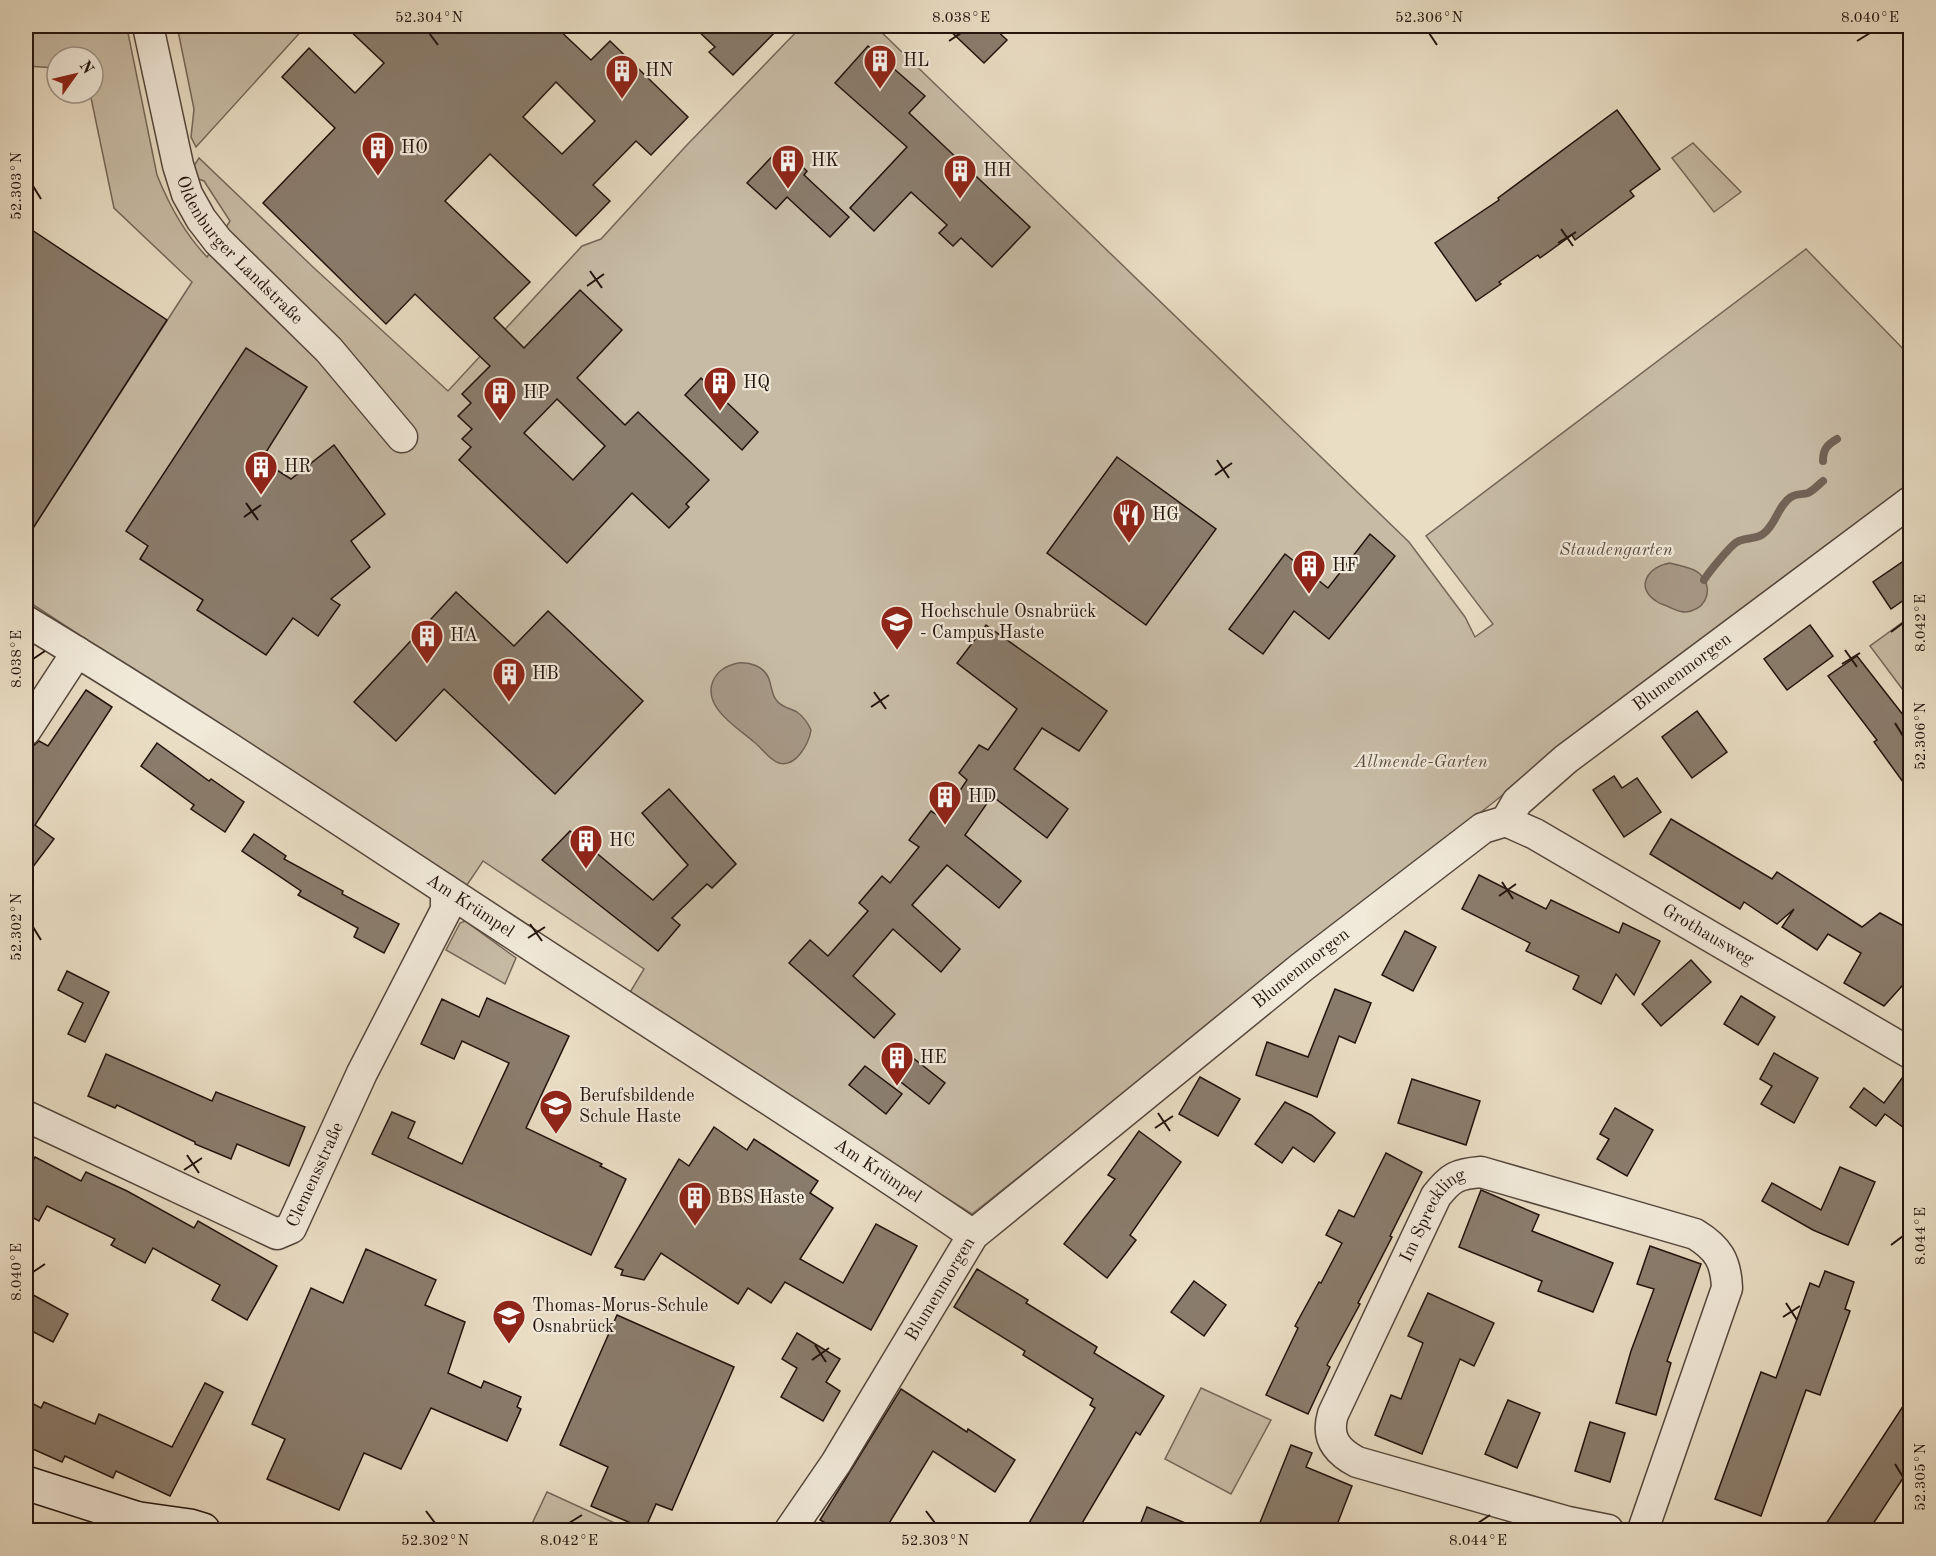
<svg xmlns="http://www.w3.org/2000/svg" width="1936" height="1556" viewBox="0 0 1936 1556" font-family="'Old Standard TT',serif">
<rect width="100%" height="100%" fill="#e9ddc4"/>
<filter id="stains"><feTurbulence type="fractalNoise" baseFrequency=".00333" numOctaves="4"/><feColorMatrix values="0 0 0 0 .2 0 0 0 0 .09 0 0 0 0 .02 0 0 0 .5 -.17"/></filter>
<radialGradient id="worn" r=".72"><stop offset=".6" stop-color="#630" stop-opacity="0"/><stop offset="1" stop-color="#630" stop-opacity=".3"/></radialGradient>
<!-- green -->
<g fill="#c7bba5" stroke="#756759" stroke-width="1.5">
<path d="M76,26H125L127,28L157,175C169,205 185,234 207,257L230,221L204,181L195,178L192,169L199,158L314,268L448,391L582,246L601,239L685,147L802,26H875L1409,542L1465,617L1475,637L1493,624L1426,536L1806,249L1910,356V485L1547,760L972,1214L626,999L644,969L483,861L465,888L26,600V539L192,282L114,208L90,93H93V57H57V68L26,66V32L66,28Z"/>
<path d="M177,26H306L196,147L191,137L194,109Z"/>
<path d="M1693,143L1741,192L1714,212L1672,158Z"/>
<path d="M1910,617V697L1909,698L1870,646Z"/>
<path d="M465,921L516,958L505,984L446,950L460,923Z"/>
<path d="M1201,1388L1271,1420L1231,1494L1165,1459Z"/>
<path d="M547,1492L630,1530H529Z"/>
</g>
<!-- water -->
<g fill="#a69886" stroke="#726356" stroke-width="1.5">
<path d="M1670,563C1679,566 1693,567 1700,574C1713,587 1708,606 1691,611C1683,614 1676,610 1669,607C1665,605 1660,604 1656,601C1634,587 1649,566 1670,563Z"/>
<path d="M738,663C750,662 764,666 769,679C772,687 771,694 777,701C783,708 790,708 797,712C804,717 808,723 811,730C809,743 796,768 779,763C769,760 762,748 754,742C738,728 702,707 713,681C718,670 726,666 738,663Z"/>
</g>
<g fill="none" stroke-linecap="round" stroke-linejoin="round">
<!-- stream -->
<g stroke="#726356" stroke-width="8">
<path d="M1823,461C1823,449 1827,445 1837,439"/>
<path d="M1704,580C1708,573 1731,545 1737,542C1745,537 1755,540 1763,534C1776,525 1778,505 1791,497C1797,493 1802,495 1808,493C1814,490 1818,485 1823,481"/>
</g>
</g>
<!-- building -->
<g fill="#8a7c6c" stroke="#23130d" stroke-width="1.5" fill-rule="evenodd">
<path d="M345,26H555L591,60L610,41L688,117L651,155L636,141L593,185L610,201L576,236L490,154L445,201L530,282L494,318L524,348L580,290L622,330L577,378L625,425L638,412L709,480L686,504L689,507L669,528L632,493L567,563L459,460L471,447L462,439L472,429L458,416L471,403L462,394L490,366L415,294L386,324L263,203L335,128L282,77L309,48L355,93L384,63ZM556,82L595,121L562,154L523,117ZM557,399L605,446L573,480L524,433Z"/>
<path d="M693,26H781L733,75L709,52L715,47Z"/>
<path d="M945,26H992L1007,40L984,63Z"/>
<path d="M868,46L925,96L909,113L1030,227L992,267L961,238L953,246L939,233L947,225L911,192L874,231L850,208L907,147L835,83Z"/>
<path d="M1617,110L1660,169L1630,191L1634,196L1575,240L1572,235L1540,258L1538,255L1499,282L1501,284L1476,301L1435,243L1499,200L1498,198Z"/>
<path d="M781,147L807,171L804,175L849,217L830,237L787,197L776,209L747,183Z"/>
<path d="M26,226L167,320L26,539Z"/>
<path d="M246,348L307,387L261,460L291,479L334,445L385,514L351,541L370,567L331,599L340,605L318,636L293,618L266,655L197,610L203,600L140,559L148,546L126,531Z"/>
<path d="M701,378L758,432L742,450L685,395Z"/>
<path d="M1117,457L1216,529L1146,625L1047,553Z"/>
<path d="M1370,534L1395,556L1329,639L1294,611L1263,654L1229,629L1285,554L1328,588Z"/>
<path d="M1911,556V595L1891,609L1873,582Z"/>
<path d="M456,592L514,646L548,611L643,701L555,794L444,689L396,741L354,702Z"/>
<path d="M986,625L1107,711L1079,751L1042,728L1014,769L1068,809L1047,838L992,796L965,835L1021,881L999,908L947,865L912,905L960,949L941,972L893,929L853,976L895,1014L874,1038L789,963L810,940L828,956L868,911L859,903L882,876L890,883L919,847L909,840L931,811L942,818L967,780L959,773L979,745L988,750L1017,709L957,663Z"/>
<path d="M1810,625L1833,656L1787,690L1764,659Z"/>
<path d="M1857,656L1911,725V793L1874,742L1877,740L1828,676Z"/>
<path d="M86,690L112,707L35,825L54,839L26,876V747L33,746L39,741L48,746Z"/>
<path d="M1697,711L1727,752L1692,778L1662,737Z"/>
<path d="M157,743L209,781L211,779L244,802L225,832L191,809L194,805L141,766Z"/>
<path d="M1614,776L1622,788L1637,778L1661,812L1624,837L1593,790Z"/>
<path d="M669,789L736,864L712,888L707,884L672,918L680,925L658,951L542,860L570,831L653,900L688,865L642,813Z"/>
<path d="M1671,819L1772,879L1777,872L1862,927L1880,913L1911,930V976L1884,1006L1844,983L1861,953L1828,934L1817,950L1782,927L1794,909L1777,924L1744,902L1740,909L1650,854Z"/>
<path d="M254,834L286,856L284,859L343,891L342,894L399,924L384,953L354,937L358,928L298,895L301,891L242,851Z"/>
<path d="M1479,875L1546,909L1551,900L1619,933L1623,923L1660,941L1634,995L1616,974L1601,1004L1573,989L1579,976L1526,951L1530,943L1462,909Z"/>
<path d="M1405,931L1436,947L1413,991L1382,975Z"/>
<path d="M1691,960L1711,982L1661,1026L1642,1004Z"/>
<path d="M67,971L109,992L85,1042L68,1034L83,1003L58,990Z"/>
<path d="M1335,989L1371,1003L1355,1043L1339,1036L1317,1097L1256,1075L1267,1042L1308,1057Z"/>
<path d="M1741,996L1775,1017L1758,1045L1724,1024Z"/>
<path d="M487,998L569,1036L526,1128L602,1164L600,1166L626,1179L591,1255L372,1154L392,1112L415,1122L408,1138L462,1164L509,1063L462,1041L454,1059L421,1044L442,999L479,1017Z"/>
<path d="M1774,1053L1818,1078L1794,1123L1761,1104L1772,1086L1760,1079Z"/>
<path d="M106,1054L212,1101L216,1092L305,1127L289,1166L237,1144L231,1159L195,1144V1142L117,1105L115,1108L88,1096Z"/>
<path d="M913,1058L945,1083L929,1104L897,1079Z"/>
<path d="M865,1066L902,1094L886,1114L849,1085Z"/>
<path d="M1908,1070H1911V1133L1885,1114L1876,1126L1850,1107L1864,1088L1884,1103Z"/>
<path d="M1200,1077L1240,1099L1218,1136L1179,1114Z"/>
<path d="M1412,1079L1480,1101L1466,1145L1398,1123Z"/>
<path d="M1285,1102L1311,1115L1335,1133L1314,1162L1293,1147L1282,1163L1255,1144Z"/>
<path d="M1615,1108L1653,1130L1627,1176L1597,1159L1609,1139L1600,1134Z"/>
<path d="M714,1127L747,1150L754,1139L818,1181L810,1193L833,1208L800,1259L843,1283L876,1224L917,1246L871,1330L785,1282L771,1303L748,1288L738,1304L661,1253L644,1280L621,1275L623,1270L615,1267L679,1159L689,1166Z"/>
<path d="M1139,1131L1181,1162L1130,1235L1136,1240L1107,1278L1064,1244L1115,1179L1108,1175Z"/>
<path d="M1386,1153L1422,1172L1390,1236L1392,1237L1358,1303L1360,1304L1327,1365L1330,1367L1308,1414L1266,1395L1298,1328L1295,1326L1319,1282L1321,1283L1342,1243L1326,1235L1339,1210L1354,1217Z"/>
<path d="M35,1157L81,1181L86,1172L127,1191L194,1228L198,1221L277,1266L247,1320L212,1300L220,1285L153,1248L145,1263L111,1245L115,1239L47,1206L39,1221L26,1214V1174Z"/>
<path d="M1840,1167L1875,1182L1848,1245L1813,1230L1762,1201L1772,1183L1821,1210Z"/>
<path d="M1481,1190L1539,1215L1532,1231L1613,1263L1593,1312L1538,1291L1542,1281L1459,1247Z"/>
<path d="M1650,1246L1701,1264L1667,1361L1671,1363L1656,1415L1616,1403L1631,1351L1654,1289L1637,1284Z"/>
<path d="M366,1249L436,1280L425,1305L465,1322L448,1373L481,1388L484,1381L521,1397L517,1407L521,1409L507,1441L431,1408L401,1469L364,1453L339,1510L267,1479L285,1439L252,1424L311,1288L343,1303Z"/>
<path d="M977,1269L1028,1300L1026,1303L1097,1347L1094,1353L1164,1396L1140,1435L1136,1432L1078,1530H1025L1095,1408L1090,1405L1093,1399L1023,1355L1025,1351L954,1307Z"/>
<path d="M1825,1271L1854,1282L1845,1309L1850,1311L1820,1395L1806,1390L1761,1516L1715,1499L1761,1372L1776,1378L1810,1283L1819,1287Z"/>
<path d="M1194,1281L1226,1305L1204,1336L1171,1312Z"/>
<path d="M26,1291L68,1314L53,1342L26,1328Z"/>
<path d="M1428,1293L1494,1323L1474,1366L1460,1359L1422,1454L1375,1435L1391,1395L1401,1399L1423,1343L1408,1336Z"/>
<path d="M617,1315L734,1367L672,1510L656,1504L645,1529L591,1506L608,1467L560,1445Z"/>
<path d="M797,1333L840,1359L826,1382L840,1391L823,1421L781,1397L797,1368L782,1359Z"/>
<path d="M205,1383L223,1392L170,1496L116,1471L113,1478L65,1456L62,1462L26,1446V1400L41,1408L44,1402L95,1424L99,1414L172,1447Z"/>
<path d="M901,1389L967,1432L968,1429L1015,1460L995,1492L933,1451L885,1530H838L820,1520Z"/>
<path d="M1911,1394V1466L1869,1530H1822Z"/>
<path d="M1508,1400L1540,1413L1517,1468L1485,1454Z"/>
<path d="M1590,1422L1625,1433L1610,1482L1575,1471Z"/>
<path d="M1291,1445L1312,1453L1306,1467L1352,1486L1335,1530H1257Z"/>
<path d="M1147,1507L1202,1530H1138Z"/>
</g>
<g fill="none" stroke-linecap="round" stroke-linejoin="round">
<!-- street casing -->
<g stroke="#54463b" stroke-width="33">
<g id="street">
<path id="s1" d="M148,26L178,165L187,194L201,219L218,241L329,350L402,437"/>
<path id="s2" d="M26,621C196,723 360,834 527,943C675,1040 826,1134 973,1235"/>
<path d="M26,730L77,652"/>
<path id="s3" d="M1506,821L1535,834L1910,1053"/>
<path id="s4" d="M26,1116L277,1234L291,1228L362,1073L446,910V890"/>
<path id="s5" d="M790,1530L836,1463L973,1235L1302,967L1483,828L1506,821L1517,802L1566,759L1910,502"/>
<path id="s6" d="M1608,1530L1568,1522L1357,1462C1336,1451 1326,1437 1333,1414L1436,1196C1451,1177 1457,1174 1481,1172L1695,1234C1718,1248 1726,1261 1727,1288L1643,1530"/>
</g>
</g>
<!-- secondary casing -->
<g stroke="#23130d" stroke-width="36">
<g id="secondary">
<path d="M26,1483L135,1518L161,1530"/>
<path d="M140,1519L190,1526L203,1530"/>
</g>
</g>
<!-- street -->
<use href="#street" stroke="#f1e9d9" stroke-width="30"/>
<!-- secondary -->
<use href="#secondary" stroke="#f1e9d9" stroke-width="33"/>
</g>
<!-- ticks -->
<path fill="none" stroke="#23130d" stroke-width="2" d="M429,33L438,45M1429,33L1437,45M949,41L961,33M1857,41L1870,33M33,186L41,199M1561,229L1573,246M1558,243L1576,232M590,271L602,288M587,286L604,274M1217,460L1229,478M1215,475L1232,463M246,503L258,520M244,517L261,505M1891,632L1903,623M1845,650L1857,667M33,659L45,651M1842,664L1860,653M874,692L886,709M871,707L889,695M1895,723L1903,736M1502,882L1513,899M1499,896L1516,884M530,924L542,941M33,927L41,940M528,938L545,927M1158,1113L1170,1131M1155,1128L1173,1116M187,1155L199,1173M184,1170L202,1158M1891,1245L1903,1236M33,1272L45,1264M1786,1303L1797,1320M1783,1317L1800,1306M815,1345L826,1362M812,1360L829,1348M1895,1464L1903,1477M426,1511L435,1523M926,1511L935,1523M569,1523L582,1515M1478,1523L1490,1515"/>
<!-- icons -->
<defs>
<g id="building-pin" transform="scale(1.725)"><path d="M0 17L-7.5 6A9.5 9.5 0 1 1 7.5 6Z" fill="#8f2418" stroke="#f1e9d9"/><path d="M-4-6H4V6H1V3H-1V6H-4ZM-2.5-4.3h1.7v1.8h-1.7ZM.8-4.3h1.7v1.8H.8ZM-2.5-1h1.7V.8h-1.7ZM.8-1h1.7V.8H.8Z" fill="#fff"/></g>
<g id="restaurant-pin" transform="scale(1.725)"><path d="M0 17L-7.5 6A9.5 9.5 0 1 1 7.5 6Z" fill="#8f2418" stroke="#f1e9d9"/><path d="M-5-6h1v4h1v-4h1v4h1v-4h1v5L-1.5 .5V6h-2V.5L-5-1ZM5-6V6H3V1.5H1.5Q1.5-4 5-6Z" fill="#fff"/></g>
<g id="university-pin" transform="scale(1.725)"><path d="M0 17L-7.5 6A9.5 9.5 0 1 1 7.5 6Z" fill="#8f2418" stroke="#f1e9d9"/><path d="M0-5L7-2L0 1L-7-2ZM-4 1L0 2.5L4 1V4Q0 6-4 4Z" fill="#fff"/></g>
<g id="school-pin" transform="scale(1.725)"><path d="M0 17L-7.5 6A9.5 9.5 0 1 1 7.5 6Z" fill="#8f2418" stroke="#f1e9d9"/><path d="M0-5L7-2L0 1L-7-2ZM-4 1L0 2.5L4 1V4Q0 6-4 4Z" fill="#fff"/></g>
</defs>
<g fill-rule="evenodd">
<use href="#building-pin" x="880" y="61"/>
<use href="#building-pin" x="622" y="71"/>
<use href="#building-pin" x="378" y="148"/>
<use href="#building-pin" x="788" y="161"/>
<use href="#building-pin" x="960" y="171"/>
<use href="#building-pin" x="720" y="383"/>
<use href="#building-pin" x="500" y="393"/>
<use href="#building-pin" x="261" y="467"/>
<use href="#restaurant-pin" x="1129" y="515"/>
<use href="#building-pin" x="1309" y="566"/>
<use href="#university-pin" x="897" y="622"/>
<use href="#building-pin" x="427" y="636"/>
<use href="#building-pin" x="509" y="674"/>
<use href="#building-pin" x="945" y="797"/>
<use href="#building-pin" x="586" y="841"/>
<use href="#building-pin" x="897" y="1058"/>
<use href="#school-pin" x="556" y="1106"/>
<use href="#building-pin" x="695" y="1198"/>
<use href="#school-pin" x="509" y="1316"/>
</g>
<g text-anchor="middle" dominant-baseline="central" stroke-width="4.5" stroke-linejoin="round" paint-order="stroke">
<!-- poi labels -->
<g font-size="18" fill="#23130d" stroke="#f1e9d9" text-anchor="start">
<text x="903" y="61">HL</text>
<text x="645" y="71">HN</text>
<text x="401" y="148">HO</text>
<text x="811" y="161">HK</text>
<text x="983" y="171">HH</text>
<text x="743" y="383">HQ</text>
<text x="523" y="393">HP</text>
<text x="284" y="467">HR</text>
<text x="1152" y="515">HG</text>
<text x="1332" y="566">HF</text>
<text x="920" y="612">Hochschule Osnabrück<tspan x="920" dy="21">- Campus Haste</tspan></text>
<text x="450" y="636">HA</text>
<text x="532" y="674">HB</text>
<text x="968" y="797">HD</text>
<text x="609" y="841">HC</text>
<text x="920" y="1058">HE</text>
<text x="579" y="1096">Berufsbildende<tspan x="579" dy="21">Schule Haste</tspan></text>
<text x="718" y="1198">BBS Haste</text>
<text x="532" y="1306">Thomas-Morus-Schule<tspan x="532" dy="21">Osnabrück</tspan></text>
</g>
<!-- street labels -->
<g font-size="18" fill="#23130d" stroke="#f1e9d9">
<text stroke="none"><textPath href="#s1" startOffset="249">Oldenburger Landstraße</textPath></text>
<text stroke="none"><textPath href="#s5" startOffset="1256">Blumenmorgen</textPath></text>
<text stroke="none"><textPath href="#s2" startOffset="528">Am Krümpel</textPath></text>
<text stroke="none"><textPath href="#s3" startOffset="232">Grothausweg</textPath></text>
<text stroke="none"><textPath href="#s5" startOffset="770">Blumenmorgen</textPath></text>
<text stroke="none"><textPath href="#s2" startOffset="1014">Am Krümpel</textPath></text>
<text stroke="none"><textPath href="#s4" startOffset="351">Clemensstraße</textPath></text>
<text stroke="none"><textPath href="#s6" startOffset="543">Im Spreckling</textPath></text>
<text stroke="none"><textPath href="#s5" startOffset="284">Blumenmorgen</textPath></text>
</g>
<!-- park labels -->
<g font-size="18" font-style="italic" fill="#5c4e42" stroke="#f1e9d9">
<text x="1616" y="550">Staudengarten</text>
<text x="1421" y="762">Allmende-Garten</text>
</g>
</g>
<!-- margin -->
<rect width="1936" height="1556" fill="none" stroke="#e9ddc4" stroke-width="66"/>
<!-- north arrow -->
<g transform="translate(75 75) rotate(56)"><circle r="28" fill="#f1e9d9" stroke="#9f9387" stroke-width="1.5"/>
<path d="M0-4.5L10 22L0 15L-10 22Z" fill="#8f2418"/>
<text y="-9" font-size="16" font-weight="bold" text-anchor="middle" fill="#23130d">N</text>
</g>
<rect x="33" y="33" width="1870" height="1490" fill="none" stroke="#23130d" stroke-width="2"/>
<g font-size="15" text-anchor="middle" fill="#23130d">
<text x="429" y="22">52.304°N</text>
<text x="961" y="22">8.038°E</text>
<text x="1429" y="22">52.306°N</text>
<text x="1870" y="22">8.040°E</text>
<text transform="translate(16 186) rotate(-90)" y="5">52.303°N</text>
<text transform="translate(1920 623) rotate(-90)" y="5">8.042°E</text>
<text transform="translate(16 659) rotate(-90)" y="5">8.038°E</text>
<text transform="translate(1920 736) rotate(-90)" y="5">52.306°N</text>
<text transform="translate(16 927) rotate(-90)" y="5">52.302°N</text>
<text transform="translate(1920 1236) rotate(-90)" y="5">8.044°E</text>
<text transform="translate(16 1272) rotate(-90)" y="5">8.040°E</text>
<text transform="translate(1920 1477) rotate(-90)" y="5">52.305°N</text>
<text x="435" y="1545">52.302°N</text>
<text x="569" y="1545">8.042°E</text>
<text x="935" y="1545">52.303°N</text>
<text x="1478" y="1545">8.044°E</text>
</g>
<rect width="100%" height="100%" filter="url(#stains)"/>
<rect width="100%" height="100%" fill="url(#worn)"/>
</svg>
